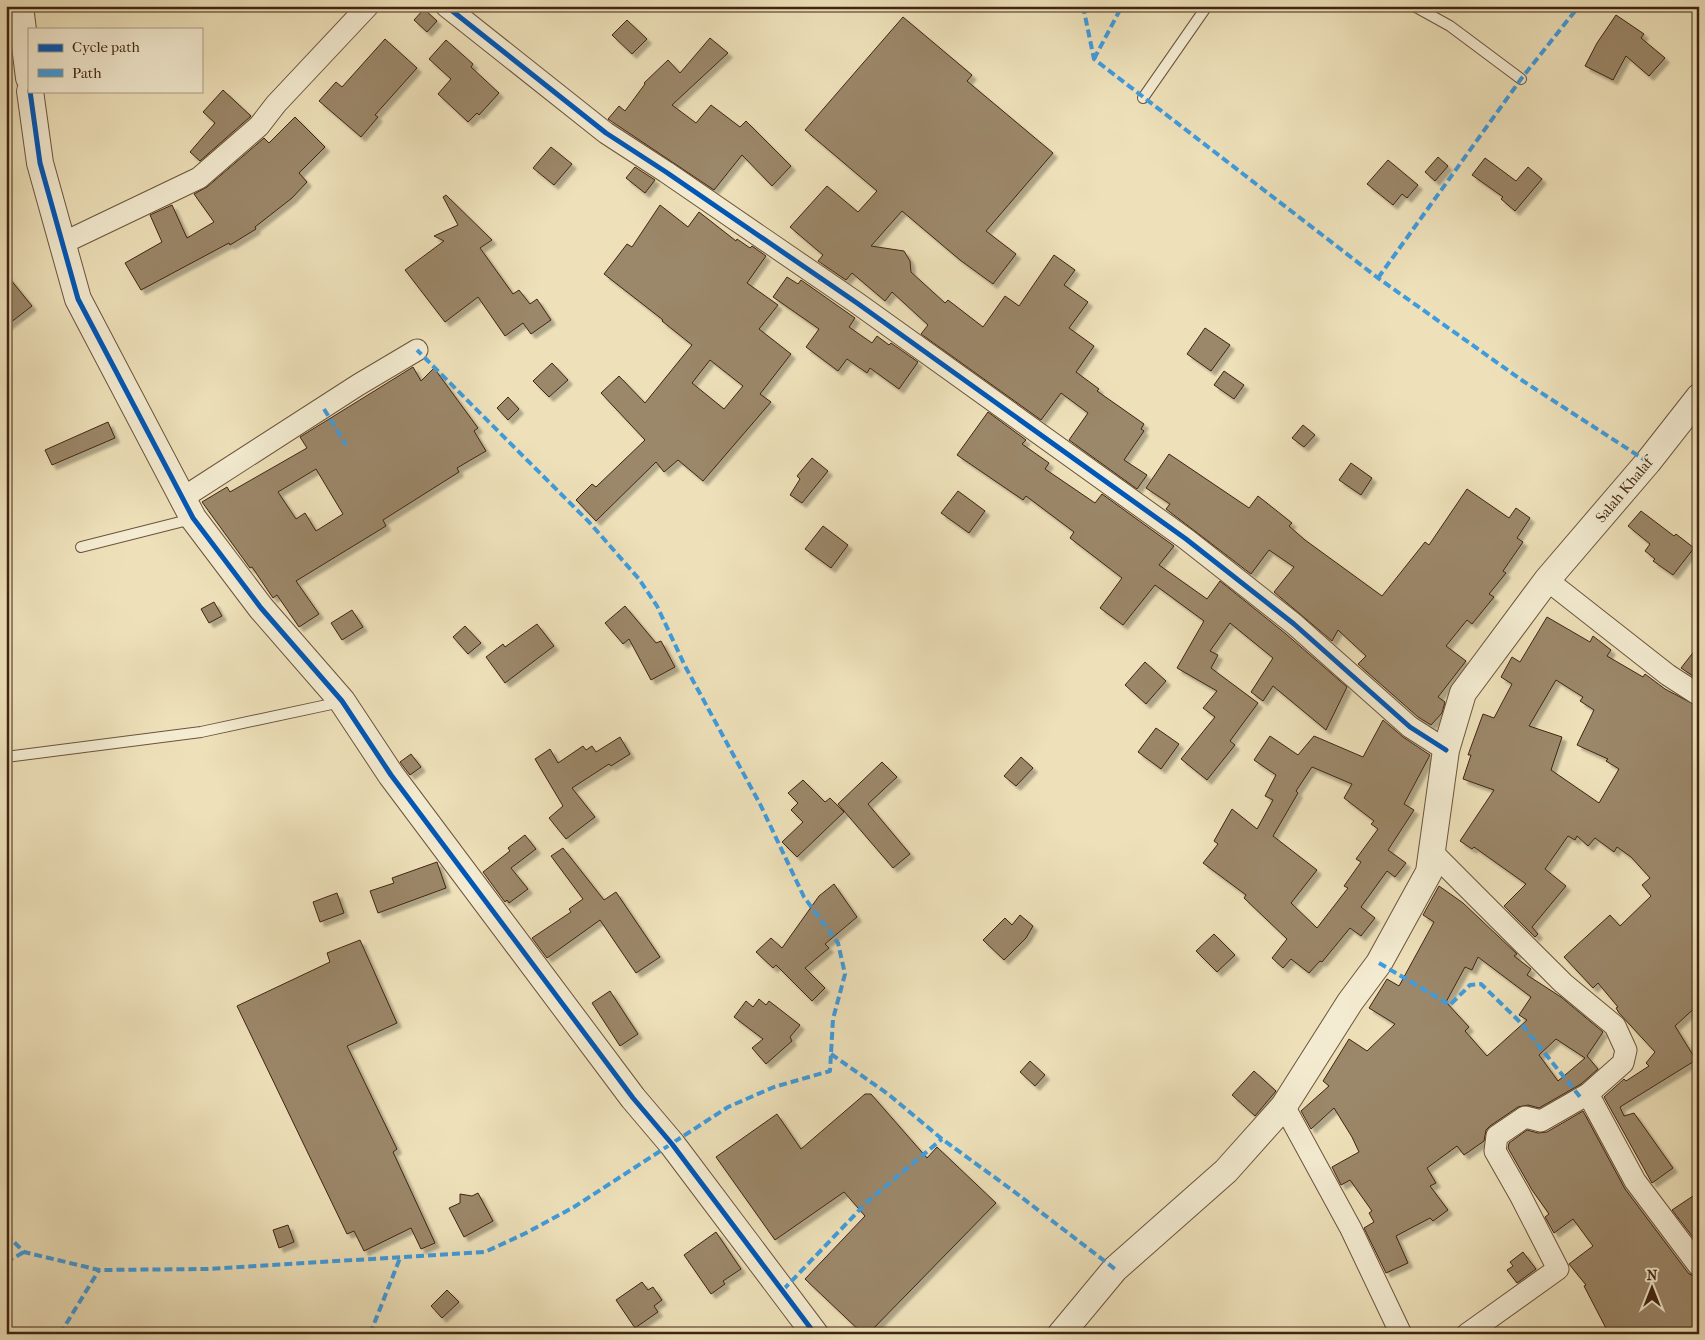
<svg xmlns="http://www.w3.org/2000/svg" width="1705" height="1340" viewBox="0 0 1705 1340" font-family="'IM FELL French Canon',serif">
<defs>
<filter id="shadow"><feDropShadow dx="4.5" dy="4.5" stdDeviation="1" flood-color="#0004"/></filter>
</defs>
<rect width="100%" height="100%" fill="#eee1ba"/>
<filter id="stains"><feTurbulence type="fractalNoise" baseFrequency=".004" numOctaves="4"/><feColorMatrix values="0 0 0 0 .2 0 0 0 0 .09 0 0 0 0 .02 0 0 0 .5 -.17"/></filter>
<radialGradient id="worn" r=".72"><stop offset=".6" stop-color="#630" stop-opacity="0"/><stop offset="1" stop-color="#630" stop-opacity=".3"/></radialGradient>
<!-- building -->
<g fill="#9b8769" stroke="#412511" fill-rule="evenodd" filter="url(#shadow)">
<path d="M424,9L437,21L427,32L414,20Z"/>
<path d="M1616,15L1644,34L1641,38L1665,58L1649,76L1626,56L1613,80L1585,66L1597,43Z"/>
<path d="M903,17L972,75L967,81L1053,153L986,231L1016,254L993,284L960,260L902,211L871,246L904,251L910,261L911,272L945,303L948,300L983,327L1005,296L1019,306L1054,255L1075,270L1064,285L1088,302L1069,328L1094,346L1076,372L1099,389L1097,391L1144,424L1141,429L1144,431L1124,460L1147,475L1137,489L1069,440L1088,413L1061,393L1041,420L921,334L928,325L892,292L885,301L852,273L846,280L818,261L823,255L790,227L827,186L858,212L877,191L805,130Z"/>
<path d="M627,20L647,39L632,54L612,35Z"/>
<path d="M710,38L728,53L672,105L696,123L711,105L740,127L746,121L791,166L772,186L742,155L714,190L608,119L619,106L625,111L645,84L644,83L668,60L680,73Z"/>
<path d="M385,39L417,68L375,115L378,117L361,137L319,101L336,82L342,87Z"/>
<path d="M446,40L473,64L471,67L499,93L479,115L477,113L468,122L438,94L451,79L429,59Z"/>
<path d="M223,90L251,116L200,161L190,152L215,123L203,112Z"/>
<path d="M295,117L325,147L299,173L307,182L292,198L255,227L256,229L230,245L229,243L141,290L125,263L162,242L150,215L172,205L187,238L214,222L194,194L207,187L264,138L269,143Z"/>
<path d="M551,147L572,164L554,185L533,168Z"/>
<path d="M1438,157L1448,166L1435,181L1425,172Z"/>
<path d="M1485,158L1516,181L1528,167L1542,179L1515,211L1501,199L1503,197L1472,175Z"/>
<path d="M1388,160L1418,185L1407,198L1402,194L1393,205L1367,184Z"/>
<path d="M635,167L655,180L645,193L626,178Z"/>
<path d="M446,195L492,240L480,248L513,294L519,290L530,304L537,299L551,320L531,334L523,323L505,336L478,297L445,322L405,270L444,241L434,236L458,225L443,197Z"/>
<path d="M660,205L688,227L699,212L736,241L737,239L750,248L752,246L766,256L747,283L778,305L759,329L791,354L760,394L771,402L703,481L678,460L664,472L656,462L596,521L576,500L592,484L596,487L645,440L601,393L619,376L645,403L692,345L662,321L663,320L604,274L627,244L632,247ZM710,360L743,386L724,409L692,383Z"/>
<path d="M6,274L32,306L6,326Z"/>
<path d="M787,277L798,284L801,280L855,318L849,327L872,343L877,336L889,345L891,343L918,362L899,389L870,368L867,373L847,359L838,371L806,347L819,329L773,297Z"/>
<path d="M1205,328L1230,345L1211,371L1187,354Z"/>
<path d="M552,363L568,380L549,397L533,381Z"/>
<path d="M413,367L421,381L434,368L478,428L474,431L486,451L457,468L459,472L383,520L386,526L296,581L319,614L299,627L277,595L273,598L252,567L250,568L202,502L227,487L230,492L307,448L300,437ZM316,469L343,514L316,531L305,513L296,519L278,492Z"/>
<path d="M1224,371L1244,385L1234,399L1214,385Z"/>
<path d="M508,397L519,409L508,420L497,408Z"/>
<path d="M988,412L1026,440L1022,444L1049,463L1045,469L1095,503L1102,494L1174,546L1159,565L1207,599L1220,581L1286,634L1347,687L1326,730L1273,686L1263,701L1251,692L1273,658L1230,623L1210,651L1218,655L1211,668L1258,703L1230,741L1235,745L1207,780L1181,759L1215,717L1203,708L1217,691L1177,668L1204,621L1155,585L1123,625L1100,608L1122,578L1070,538L1074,532L1026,496L1023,500L957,455Z"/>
<path d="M108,422L115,438L52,465L45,450Z"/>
<path d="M1303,425L1315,435L1304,447L1292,438Z"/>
<path d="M1169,454L1249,508L1258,496L1292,523L1289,526L1305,540L1382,596L1425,542L1429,545L1467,489L1509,518L1516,508L1530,518L1517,538L1523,542L1503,571L1506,573L1489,594L1494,597L1472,624L1467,620L1446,646L1466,661L1438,697L1445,702L1442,713L1431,725L1418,717L1358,664L1366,656L1338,630L1332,641L1274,592L1294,567L1269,550L1251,574L1166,509L1170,504L1146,488Z"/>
<path d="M812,458L828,471L802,503L790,495L800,479L797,476Z"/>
<path d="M1351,463L1372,478L1361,495L1339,480Z"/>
<path d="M958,491L985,511L969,533L941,513Z"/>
<path d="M1641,511L1674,536L1676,534L1694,548L1673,575L1653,561L1655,559L1645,551L1650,544L1628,526Z"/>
<path d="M823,526L848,545L831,568L805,549Z"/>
<path d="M214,602L222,616L209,623L201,609Z"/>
<path d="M625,606L656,643L661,641L675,667L651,680L629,639L623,644L605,623Z"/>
<path d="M352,610L363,627L342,640L331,623Z"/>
<path d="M1547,617L1590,642L1593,636L1611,650L1607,656L1643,677L1645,674L1665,689L1699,707V1004L1675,1026L1696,1060L1620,1107L1624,1116L1634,1113L1673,1168L1652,1183L1604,1097L1624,1079L1626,1081L1649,1066L1646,1063L1655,1052L1619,1013L1616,1008L1618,1007L1598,983L1593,988L1564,957L1610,915L1620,926L1651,896L1642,885L1650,878L1631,857L1617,847L1614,852L1595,838L1588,846L1577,836L1575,840L1568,836L1545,869L1566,886L1532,927L1538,934L1535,937L1504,906L1526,884L1474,847L1472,849L1460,841L1494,790L1463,779L1471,755H1468L1483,714L1494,718L1512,684L1501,677L1512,657L1520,662ZM1556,680L1583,697L1580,701L1594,710L1577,745L1608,759L1606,761L1619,769L1599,803L1551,770L1562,737L1529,726Z"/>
<path d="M537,624L554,646L505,683L486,657L503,644L505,647Z"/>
<path d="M465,626L481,643L468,654L453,637Z"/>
<path d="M1699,645V680L1681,668Z"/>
<path d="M1145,662L1166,681L1146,704L1125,685Z"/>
<path d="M1383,720L1403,737L1430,755L1404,804L1414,810L1388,850L1406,863L1395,877L1387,871L1361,907L1375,918L1361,936L1350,928L1322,962L1320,961L1309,973L1291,959L1283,968L1272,958L1287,939L1244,898L1246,895L1203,863L1218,844L1214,841L1232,809L1257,829L1273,800L1265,796L1276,775L1254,760L1270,736L1298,755L1314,736L1363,757ZM1312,767L1352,784L1344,798L1374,821L1371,824L1378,829L1356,859L1361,862L1344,886L1348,888L1317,928L1291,903L1317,870L1273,836L1298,793L1296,791Z"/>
<path d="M1156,728L1179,744L1161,769L1138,752Z"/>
<path d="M620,737L630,754L611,766L609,764L572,788L595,817L566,839L549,818L563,806L535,759L550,749L558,763L583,746L586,750L592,746L596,752Z"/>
<path d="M411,754L421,767L410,775L400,762Z"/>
<path d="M1021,757L1033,768L1016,786L1004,776Z"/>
<path d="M882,762L897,777L868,804L910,854L893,868L838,804Z"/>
<path d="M803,780L825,802L830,798L844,812L797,857L782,842L803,822L791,810L798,803L788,793Z"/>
<path d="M525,835L536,849L511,868L528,889L509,903L507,900L505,902L483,872L510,851L508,848Z"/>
<path d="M563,848L604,900L616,892L660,957L636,973L600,920L547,958L532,938L571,912L569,909L583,899L551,856Z"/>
<path d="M437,862L446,888L378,913L370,891L394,883L392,878Z"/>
<path d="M834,884L857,917L825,944L829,948L805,968L825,988L812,1001L776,965L773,968L756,952L771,938L782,948L819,896Z"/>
<path d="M1439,886L1463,903L1517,954L1514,956L1531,969L1527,975L1561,997L1603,1032L1587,1056L1598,1069L1581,1084L1539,1108L1528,1105L1518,1107L1490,1126L1486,1130L1484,1141L1464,1155L1457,1146L1427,1168L1436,1183L1430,1186L1448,1210L1433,1221L1430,1218L1396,1236L1408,1263L1386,1273L1364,1228L1374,1222L1369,1213L1372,1211L1350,1180L1341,1185L1332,1167L1359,1152L1352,1137L1334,1108L1311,1129L1301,1111L1329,1086L1323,1081L1349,1039L1367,1051L1395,1024L1369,1008L1387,979L1399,986L1434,922L1423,915ZM1478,957L1531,997L1519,1015L1527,1020L1487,1056L1465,1031L1469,1027L1446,1002L1465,967L1472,970ZM1556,1039L1585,1058L1558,1081L1539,1055Z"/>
<path d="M337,893L344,913L320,922L313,902Z"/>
<path d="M1020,915L1033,926L1026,938L1004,960L983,940L1005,918L1012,925Z"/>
<path d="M1214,934L1235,955L1217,972L1196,951Z"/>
<path d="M360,940L397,1023L347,1046L397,1149L393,1152L435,1243L421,1249L411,1228L364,1251L354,1231L347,1234L237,1006L330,962L327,953Z"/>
<path d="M610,991L638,1034L620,1046L592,1003Z"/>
<path d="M759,999L766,1005L769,1001L800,1025L790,1037L792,1041L766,1064L752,1048L763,1039L734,1017L746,1001L753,1007Z"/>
<path d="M1030,1061L1045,1075L1035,1086L1020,1072Z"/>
<path d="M1254,1071L1276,1091L1255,1116L1232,1095Z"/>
<path d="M865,1094H871L927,1158L937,1147L996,1203L868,1334H863L805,1279L865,1216L844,1192L775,1240L716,1157L777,1114L801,1149Z"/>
<path d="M1583,1111L1625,1189L1689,1274L1699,1278V1334H1609L1584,1286L1586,1285L1569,1264L1593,1246L1573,1219L1554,1233L1545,1217L1549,1214L1532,1190L1508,1148L1509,1143L1527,1130L1538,1133L1547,1132Z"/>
<path d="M1699,1192V1245L1672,1210Z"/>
<path d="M478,1193L493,1221L464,1237L449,1208L460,1203V1194L472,1196Z"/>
<path d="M288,1225L294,1242L279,1248L273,1230Z"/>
<path d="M716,1232L741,1269L723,1281L725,1284L711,1294L684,1255Z"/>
<path d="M1523,1252L1536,1269L1517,1283L1507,1270L1513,1266L1510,1262Z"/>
<path d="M642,1282L648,1290L653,1287L662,1300L654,1306L658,1312L635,1328L616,1300Z"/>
<path d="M447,1290L459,1302L442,1318L431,1306Z"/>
</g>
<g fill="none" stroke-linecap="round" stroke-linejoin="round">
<!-- service casing -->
<g stroke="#6c543b" stroke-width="12">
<g id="service">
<path d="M1414,6L1450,26L1521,79"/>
<path d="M1143,98L1207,6"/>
<path d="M81,547L192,519"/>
<path d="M6,757L201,732L341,702"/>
</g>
</g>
<!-- minor casing -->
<g stroke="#6c543b" stroke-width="23">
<g id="minor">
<path d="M446,6L606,133L666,172L857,303L1186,539L1294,624L1410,727L1446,750"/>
<path d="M63,243L199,178L259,126L276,104L368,6"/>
<path d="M181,499L358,385L417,350"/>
<path d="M1547,580L1668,675L1699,695"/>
<path d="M1432,852L1563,983L1615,1026L1626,1050L1623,1063L1588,1094L1541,1121L1525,1117L1497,1136L1495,1151L1520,1195L1558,1269L1467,1334"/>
<path d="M1588,1094L1635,1181L1699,1266"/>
<path d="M1284,1106L1351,1229L1401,1334"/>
</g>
</g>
<!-- tertiary casing -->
<g stroke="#6c543b" stroke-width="28">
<g id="tertiary">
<path d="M20,6L29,78"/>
<path d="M30,91L40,163L78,299L193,518L261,608L342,701L391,775L633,1098L672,1144L815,1334"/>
<path d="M1061,1334L1115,1269L1226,1171L1284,1106L1350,1002L1379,963L1429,872L1446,750L1463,693L1547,580L1648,462L1699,397"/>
</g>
</g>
<!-- service -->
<use href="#service" stroke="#f4ecd2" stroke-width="10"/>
<!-- minor -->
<use href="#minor" stroke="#f4ecd2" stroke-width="21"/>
<!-- tertiary -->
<use href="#tertiary" stroke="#f4ecd2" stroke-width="26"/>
<!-- quiet -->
<g stroke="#3f9cde" stroke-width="4" stroke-dasharray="8 4" stroke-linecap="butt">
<path d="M1083,6L1094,59L1378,278L1523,381L1648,462"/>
<path d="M1094,59L1122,6"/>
<path d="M1378,278L1521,79L1579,6"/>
<path d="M324,409L346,445"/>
<path d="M1379,963L1450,1005L1470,985L1481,984L1518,1020L1581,1098"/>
<path d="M831,1054L888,1094L942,1139L1012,1190L1115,1269"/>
<path d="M6,1234L24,1252L99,1270L207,1269L485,1252L526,1233L574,1207L728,1107L774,1087L830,1071L833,1019L845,974L838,943L804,897L760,804L685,666L657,606L639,579L589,522L417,350"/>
<path d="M6,1262L24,1252"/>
<path d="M783,1290L868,1201L942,1139"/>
<path d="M60,1334L99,1270"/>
<path d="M370,1334L400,1258"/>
</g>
<!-- cycleway casing -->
<g stroke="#f4ecd2" stroke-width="8">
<g id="cycleway">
<path d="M446,6L606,133L666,172L857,303L1186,539L1294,624L1410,727L1446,750"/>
<path d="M30,91L40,163L78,299L193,518L261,608L342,701L391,775L633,1098L672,1144L815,1334"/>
</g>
</g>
<!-- cycleway -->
<use href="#cycleway" stroke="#0057b8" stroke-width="5"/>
</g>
<g text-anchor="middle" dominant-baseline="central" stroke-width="4" stroke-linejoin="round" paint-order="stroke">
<!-- street labels -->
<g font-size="15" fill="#412511" stroke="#f4ecd2">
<text transform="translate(1624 490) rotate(-50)">Salah Khalaf</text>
</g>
</g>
<!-- margin -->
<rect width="1705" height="1340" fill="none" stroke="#eee1ba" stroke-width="25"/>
<rect x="8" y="8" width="1690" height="1325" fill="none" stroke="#412511" stroke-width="2.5"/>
<rect x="12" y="12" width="1680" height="1315" fill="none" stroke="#412511"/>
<!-- legend -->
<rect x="28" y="28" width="175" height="65" fill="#f4ecd2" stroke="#ac9c85"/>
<rect x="38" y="44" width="25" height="8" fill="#0057b8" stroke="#ac9c85"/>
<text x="72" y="52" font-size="15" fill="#412511">Cycle path</text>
<rect x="38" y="69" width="25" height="8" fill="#3f9cde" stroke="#ac9c85"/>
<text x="72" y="78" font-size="15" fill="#412511">Path</text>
<!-- north arrow -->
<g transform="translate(1652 1288)" stroke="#f4ecd2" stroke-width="4" paint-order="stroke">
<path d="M0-4L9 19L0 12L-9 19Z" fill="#412511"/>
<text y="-8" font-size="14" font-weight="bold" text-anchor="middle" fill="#412511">N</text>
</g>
<rect width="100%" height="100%" filter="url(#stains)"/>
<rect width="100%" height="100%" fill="url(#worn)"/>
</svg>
